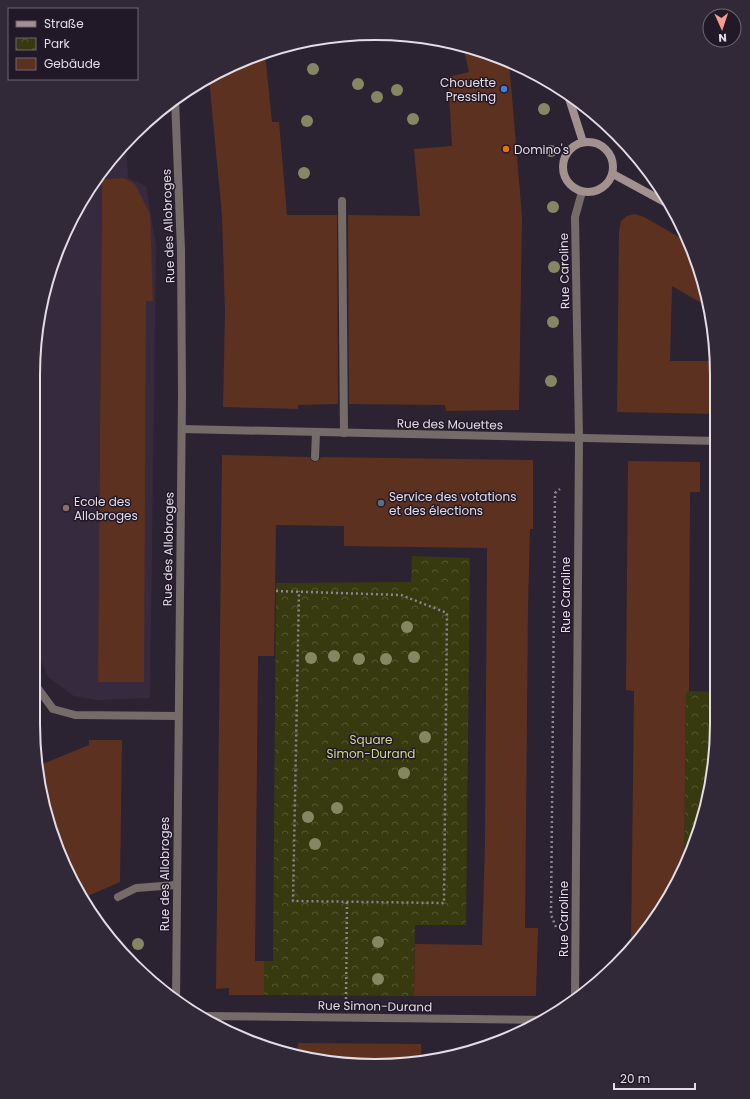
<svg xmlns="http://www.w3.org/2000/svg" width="750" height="1099" viewBox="0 0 750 1099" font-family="Poppins,sans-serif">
<defs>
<pattern id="park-crowns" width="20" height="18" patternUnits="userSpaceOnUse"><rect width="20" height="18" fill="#363a0e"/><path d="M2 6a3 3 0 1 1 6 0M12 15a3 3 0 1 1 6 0" fill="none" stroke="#535631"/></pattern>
</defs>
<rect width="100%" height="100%" fill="#2b2332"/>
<!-- built -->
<path fill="#362a3f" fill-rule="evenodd" d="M126,143L128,178L146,186L156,245L150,698L97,700L74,696L48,677L33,641V375L40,309L68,224ZM123,178L135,184L153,301H146L143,682H98L102,179Z"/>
<!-- park -->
<g fill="url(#park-crowns)">
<path d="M412,556L470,558L466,925H415L414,996L264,995V961H273L276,583L411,582Z"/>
<path d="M686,691L717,692V724L710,790L684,868Z"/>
</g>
<!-- building -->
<g fill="#5d311f">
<path d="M463,46L509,61L522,217L519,410L446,411L445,405L349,404L348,215L420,216L414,149L452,146L448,77L469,72Z"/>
<path d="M265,53L272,122H279L287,215H337L338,404L298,405V409L223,407L225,311L222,215L209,78L244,59Z"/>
<path d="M124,178L135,184L150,214L153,301H146L144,682H98L102,179Z"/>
<path d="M635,214L644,217L691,244L710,308L672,286L670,361H716L717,414L617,412L619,232L621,221L627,216Z"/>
<path d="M222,455L310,457L312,461L315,462L319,460L321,457L533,460V529H530L528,607L525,928H538L536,996H414L415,944L482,945L485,844L487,548L344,546V526L276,525L274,656H258L255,961H264V995H229V988L216,989Z"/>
<path d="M628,461L700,462V492H690L689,692L686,691L684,868L682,875L631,946L634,691L626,690Z"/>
<path d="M89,740H122L120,882L83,898L51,834L40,765L89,745Z"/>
<path d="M298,1043L421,1044V1061L352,1065L297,1052Z"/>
</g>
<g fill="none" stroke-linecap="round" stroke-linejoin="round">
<!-- path -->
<g stroke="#8c8592" stroke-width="2.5" stroke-dasharray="2 3" stroke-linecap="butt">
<path d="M276,591L401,595L447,613L444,903L293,901L299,591"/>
<path d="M556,927L551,915L555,493L560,489"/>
<path d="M346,999L347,902"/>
</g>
<!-- lane -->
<g stroke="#756b69" stroke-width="8">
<path d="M342,201L344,433"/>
<path d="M315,457L316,433"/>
<path d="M33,682L53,709L75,715L177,716"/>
<path d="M118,897L136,888L176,885"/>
</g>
<!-- street -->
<g stroke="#756b69" stroke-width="8">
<path d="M175,99L181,250L182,394L176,1000"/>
<path d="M182,429L717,441"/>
<path d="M575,998L579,438L575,217L582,192"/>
<path d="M203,1016L546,1020"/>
</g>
<!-- secondary -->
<g stroke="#a2918f" stroke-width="8">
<path d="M567,92L583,142"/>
<circle cx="588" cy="167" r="25"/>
<path d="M613,174L670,205"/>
</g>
</g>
<!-- trees -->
<g fill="#848762">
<circle cx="313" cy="69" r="6"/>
<circle cx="358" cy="84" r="6"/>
<circle cx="397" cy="90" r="6"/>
<circle cx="377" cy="97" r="6"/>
<circle cx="544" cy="109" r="6"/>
<circle cx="413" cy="119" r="6"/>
<circle cx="307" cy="121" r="6"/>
<circle cx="551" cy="151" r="6"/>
<circle cx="304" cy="173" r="6"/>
<circle cx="553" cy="207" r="6"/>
<circle cx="554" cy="267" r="6"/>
<circle cx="553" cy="322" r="6"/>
<circle cx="551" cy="381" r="6"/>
<circle cx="407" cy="627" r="6"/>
<circle cx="334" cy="656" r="6"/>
<circle cx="414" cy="657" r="6"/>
<circle cx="311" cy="658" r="6"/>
<circle cx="359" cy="659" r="6"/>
<circle cx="386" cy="659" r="6"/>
<circle cx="425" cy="737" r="6"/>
<circle cx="404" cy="773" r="6"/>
<circle cx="337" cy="808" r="6"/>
<circle cx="308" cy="817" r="6"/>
<circle cx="315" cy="844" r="6"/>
<circle cx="378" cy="942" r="6"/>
<circle cx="138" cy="944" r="6"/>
<circle cx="378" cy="979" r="6"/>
</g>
<!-- markers -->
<circle fill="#3f7fe0" stroke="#221928" stroke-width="1.5" cx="504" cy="89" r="4"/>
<circle fill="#e8710a" stroke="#221928" stroke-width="1.5" cx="506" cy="149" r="4"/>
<circle fill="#5c6f8a" stroke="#221928" stroke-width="1.5" cx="381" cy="503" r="4"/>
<circle fill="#8d6e63" stroke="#221928" stroke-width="1.5" cx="66" cy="508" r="4"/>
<g text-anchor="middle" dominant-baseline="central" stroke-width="3" stroke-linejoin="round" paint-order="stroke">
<!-- poi labels -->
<g font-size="12" fill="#e2dce7" stroke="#221928" text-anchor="start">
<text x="496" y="82" text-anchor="end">Chouette<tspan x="496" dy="14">Pressing</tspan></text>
<text x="514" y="149">Domino's</text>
<text x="389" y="496">Service des votations<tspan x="389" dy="14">et des élections</tspan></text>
<text x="74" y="501">Ecole des<tspan x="74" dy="14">Allobroges</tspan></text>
</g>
<!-- street labels -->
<g font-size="12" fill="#e2dce7" stroke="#221928">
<text transform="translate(168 226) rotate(-92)">Rue des Allobroges</text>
<text transform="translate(564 271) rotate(-91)">Rue Caroline</text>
<text transform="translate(450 424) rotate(1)">Rue des Mouettes</text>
<text transform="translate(168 549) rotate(-89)">Rue des Allobroges</text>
<text transform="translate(565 595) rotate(-90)">Rue Caroline</text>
<text transform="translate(164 874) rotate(-90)">Rue des Allobroges</text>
<text transform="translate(563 919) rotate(-90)">Rue Caroline</text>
<text transform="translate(375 1006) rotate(1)">Rue Simon-Durand</text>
</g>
<!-- park labels -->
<g font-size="12" fill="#cdd88a" stroke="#221928">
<text x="371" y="739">Square<tspan x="371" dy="14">Simon-Durand</tspan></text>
</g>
</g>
<!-- crop -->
<path d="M0 0H750V1099H0ZM375 40H375A335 335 0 0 1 710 375V724A335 335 0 0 1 375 1059H375A335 335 0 0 1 40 724V375A335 335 0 0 1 375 40Z" fill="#312937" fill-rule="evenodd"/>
<path fill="none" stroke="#e2dce7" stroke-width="2" d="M375 40H375A335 335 0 0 1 710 375V724A335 335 0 0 1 375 1059H375A335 335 0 0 1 40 724V375A335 335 0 0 1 375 40Z"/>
<!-- legend -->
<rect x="8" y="8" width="130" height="72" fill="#221928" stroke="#6f6774"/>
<rect x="16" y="21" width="20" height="6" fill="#a2918f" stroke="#6f6774"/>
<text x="44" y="28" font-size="12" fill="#e2dce7">Straße</text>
<rect x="16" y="38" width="20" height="12" fill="url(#park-crowns)" stroke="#6f6774"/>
<text x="44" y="48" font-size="12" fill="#e2dce7">Park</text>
<rect x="16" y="58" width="20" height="12" fill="#5d311f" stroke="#6f6774"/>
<text x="44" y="68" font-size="12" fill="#e2dce7">Gebäude</text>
<!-- north arrow -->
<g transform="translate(722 28) rotate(177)"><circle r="19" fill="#221928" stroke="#6f6774"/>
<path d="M0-3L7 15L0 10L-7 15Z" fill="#f59c92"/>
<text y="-6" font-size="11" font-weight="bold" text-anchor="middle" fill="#e2dce7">N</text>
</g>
<!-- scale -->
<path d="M614 1083v6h81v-6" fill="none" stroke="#e2dce7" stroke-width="2"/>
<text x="620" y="1083" font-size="12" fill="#e2dce7" stroke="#221928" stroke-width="3" paint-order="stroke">20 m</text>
</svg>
